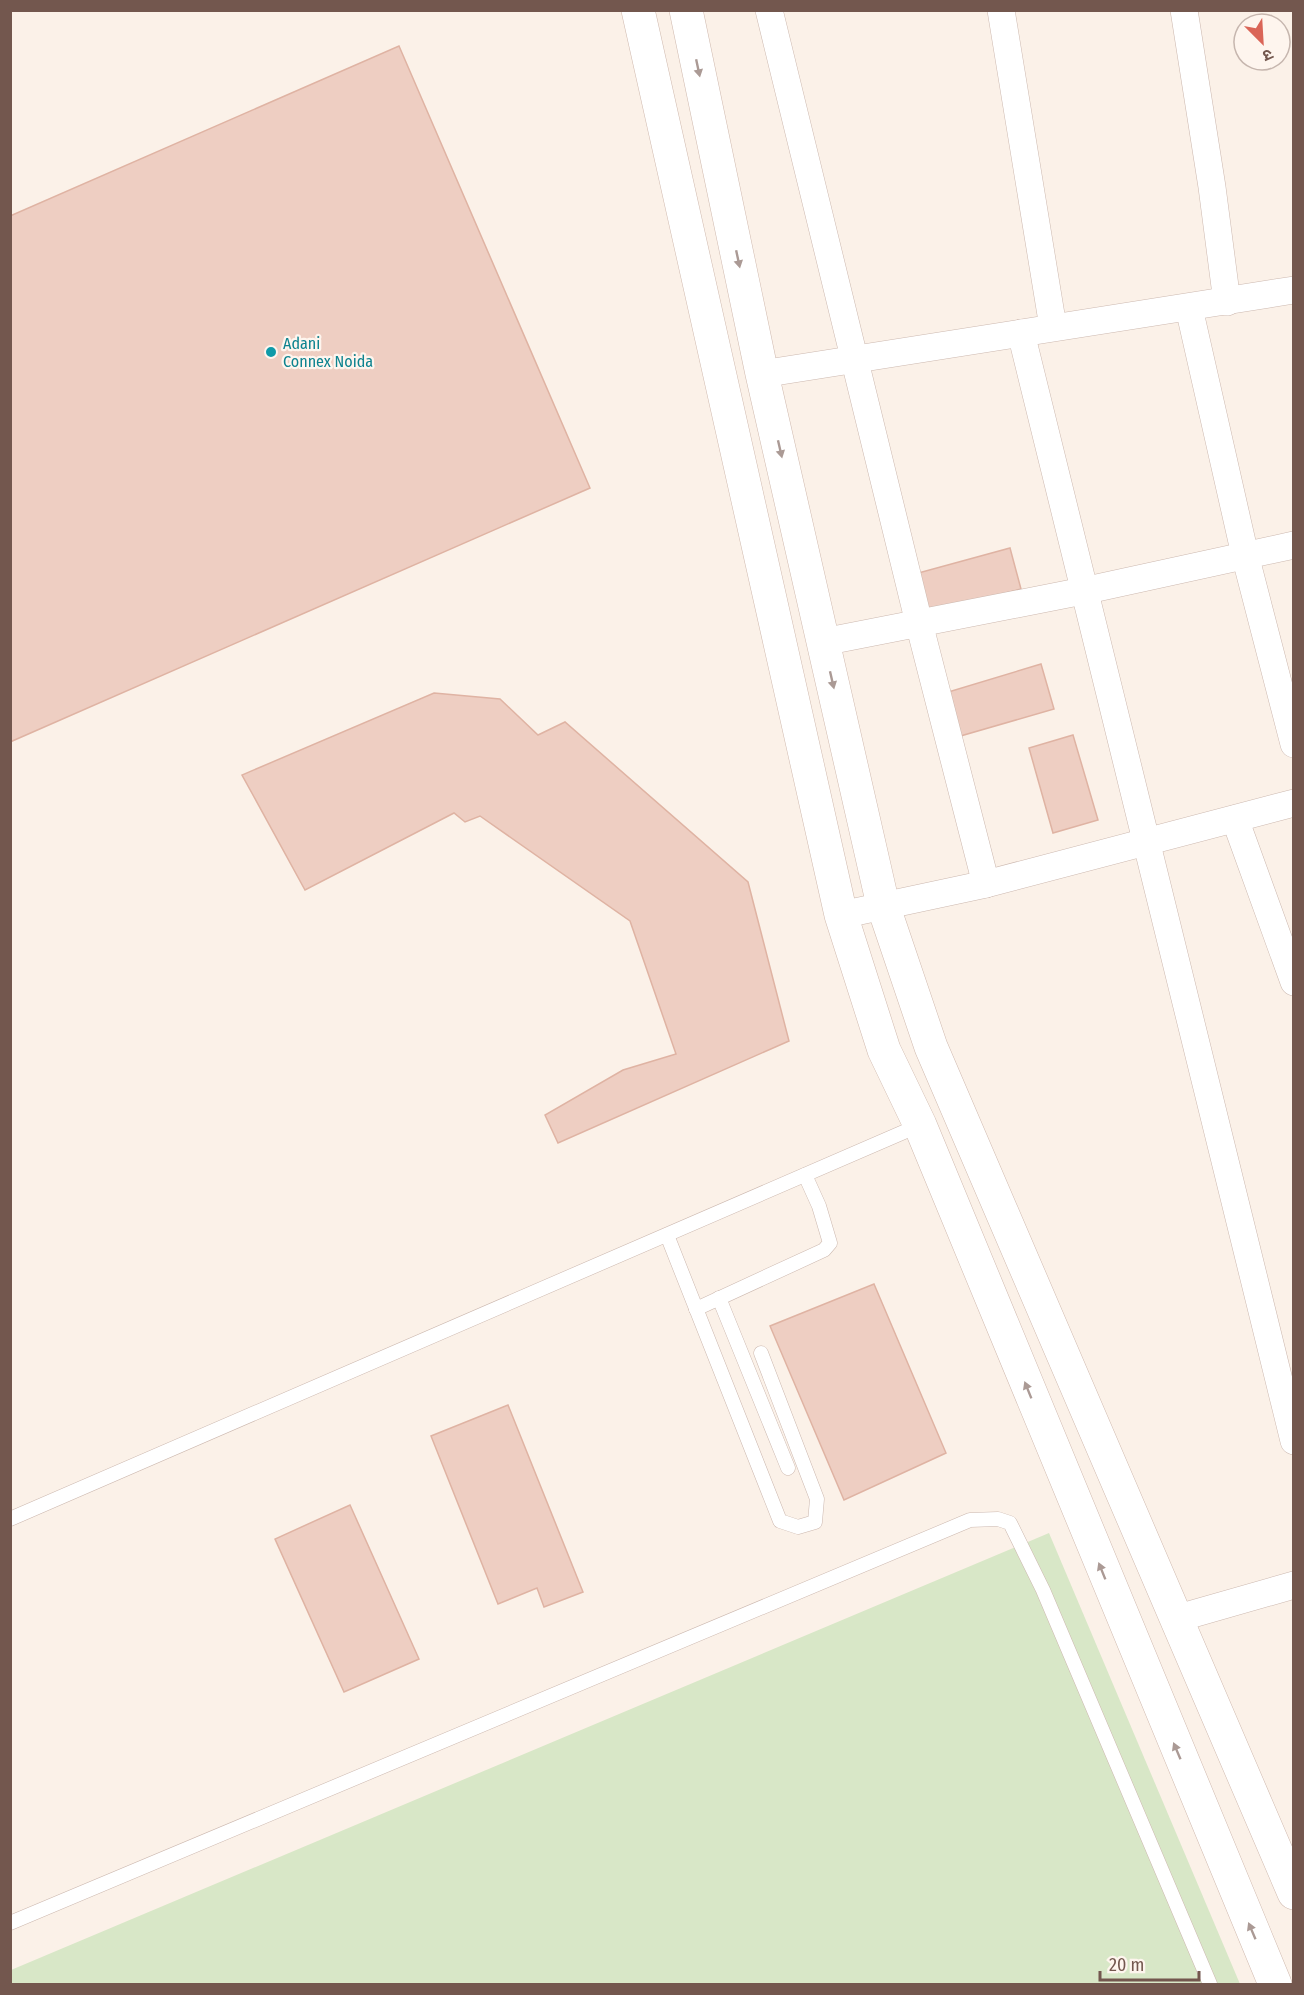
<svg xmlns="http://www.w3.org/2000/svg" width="1304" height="1995" viewBox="0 0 1304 1995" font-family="'Fira Sans Condensed','Noto Sans Devanagari',sans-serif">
<rect width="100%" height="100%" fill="#fbf1e8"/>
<!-- green -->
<path fill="#d8e7c7" d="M1049,1533L1240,1984H11V1970Z"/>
<!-- building -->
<g fill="#eecec2" stroke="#dfb3a3" stroke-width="1.5">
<path d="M399,46L590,488L10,742V216Z"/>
<path d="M1010,548L1021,589L922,616L911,575Z"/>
<path d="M1041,664L1054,709L957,737L945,693Z"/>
<path d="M434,693L500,699L538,735L565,722L748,882L789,1041L558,1143L545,1115L623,1070L676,1054L630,921L480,816L465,822L454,813L305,890L242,775Z"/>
<path d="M1073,735L1098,820L1053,833L1029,748Z"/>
<path d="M874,1284L946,1453L844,1500L770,1326Z"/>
<path d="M508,1405L583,1592L544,1607L537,1588L498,1604L431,1436Z"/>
<path d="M350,1505L419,1659L344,1692L275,1539Z"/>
</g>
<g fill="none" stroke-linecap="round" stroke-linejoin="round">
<!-- lane casing -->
<g stroke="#ccb8af" stroke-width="15">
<g id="lane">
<path d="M667,1235L780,1521L798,1527L815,1522L817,1499L761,1353"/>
<path d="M719,1298L788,1468"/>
<path d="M696,1309L824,1250L830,1243L819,1206L805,1175"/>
<path d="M10,1519L920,1125"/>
<path d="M10,1923L970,1520L998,1519L1010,1523L1043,1590L1210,1984"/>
</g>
</g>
<!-- street casing -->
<g stroke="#ccb8af" stroke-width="28">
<g id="street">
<path d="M769,10L919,623L986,884"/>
<path d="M1001,10L1053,327"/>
<path d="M1184,10L1212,187L1227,302"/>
<path d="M1189,308L1245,555L1294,744"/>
<path d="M1021,333L1294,1441"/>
<path d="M762,374L1294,290"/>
<path d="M823,642L1083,591L1294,545"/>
<path d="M1235,819L1294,982"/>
<path d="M841,915L986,884L1294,803"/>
<path d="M1175,1619L1294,1585"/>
</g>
</g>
<!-- secondary casing -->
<g stroke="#d0baaf" stroke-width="34">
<g id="secondary">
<path d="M638,10L841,915L884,1050L920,1125L1275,1984"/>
<path d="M686,10L762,374L883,905L931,1047L1294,1893"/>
</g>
</g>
<!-- lane -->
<use href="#lane" stroke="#fff" stroke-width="14"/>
<!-- street -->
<use href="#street" stroke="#fff" stroke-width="27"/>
<!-- secondary -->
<use href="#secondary" stroke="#fff" stroke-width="33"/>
</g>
<!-- one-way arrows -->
<defs><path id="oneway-solid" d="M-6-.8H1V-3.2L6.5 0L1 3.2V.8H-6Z" transform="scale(1.5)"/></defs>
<g fill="#ab9a95">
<use href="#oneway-solid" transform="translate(698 68) rotate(78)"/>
<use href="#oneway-solid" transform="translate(738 259) rotate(78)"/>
<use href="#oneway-solid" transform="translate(780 449) rotate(77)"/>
<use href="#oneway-solid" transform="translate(832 680) rotate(77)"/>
<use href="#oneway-solid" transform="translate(1028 1390) rotate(-112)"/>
<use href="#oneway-solid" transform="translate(1102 1571) rotate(-112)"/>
<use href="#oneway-solid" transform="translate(1177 1751) rotate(-113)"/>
<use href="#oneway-solid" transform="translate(1252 1931) rotate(-113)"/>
</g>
<!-- markers -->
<circle fill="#0f9aa8" stroke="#fef5ee" stroke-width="2" cx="271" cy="352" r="6"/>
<g text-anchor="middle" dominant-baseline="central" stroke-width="4.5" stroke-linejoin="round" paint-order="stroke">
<!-- culture labels -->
<g font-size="16" fill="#0d838f" stroke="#fef5ee" text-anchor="start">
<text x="283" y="343">Adani<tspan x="283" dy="18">Connex Noida</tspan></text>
</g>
</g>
<!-- border -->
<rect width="1304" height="1995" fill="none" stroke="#73574e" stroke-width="24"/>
<!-- north arrow -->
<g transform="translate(1262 42) rotate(156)"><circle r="28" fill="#fef5ee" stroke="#c6b6ae" stroke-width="1.5"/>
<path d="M0-4.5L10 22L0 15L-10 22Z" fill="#da6557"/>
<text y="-9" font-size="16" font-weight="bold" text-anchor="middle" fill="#73574e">उ</text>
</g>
<!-- scale -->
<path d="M1100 1971v9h99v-9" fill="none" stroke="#73574e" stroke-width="3"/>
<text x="1109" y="1971" font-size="18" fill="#73574e" stroke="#fef5ee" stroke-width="4.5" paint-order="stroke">20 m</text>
</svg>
